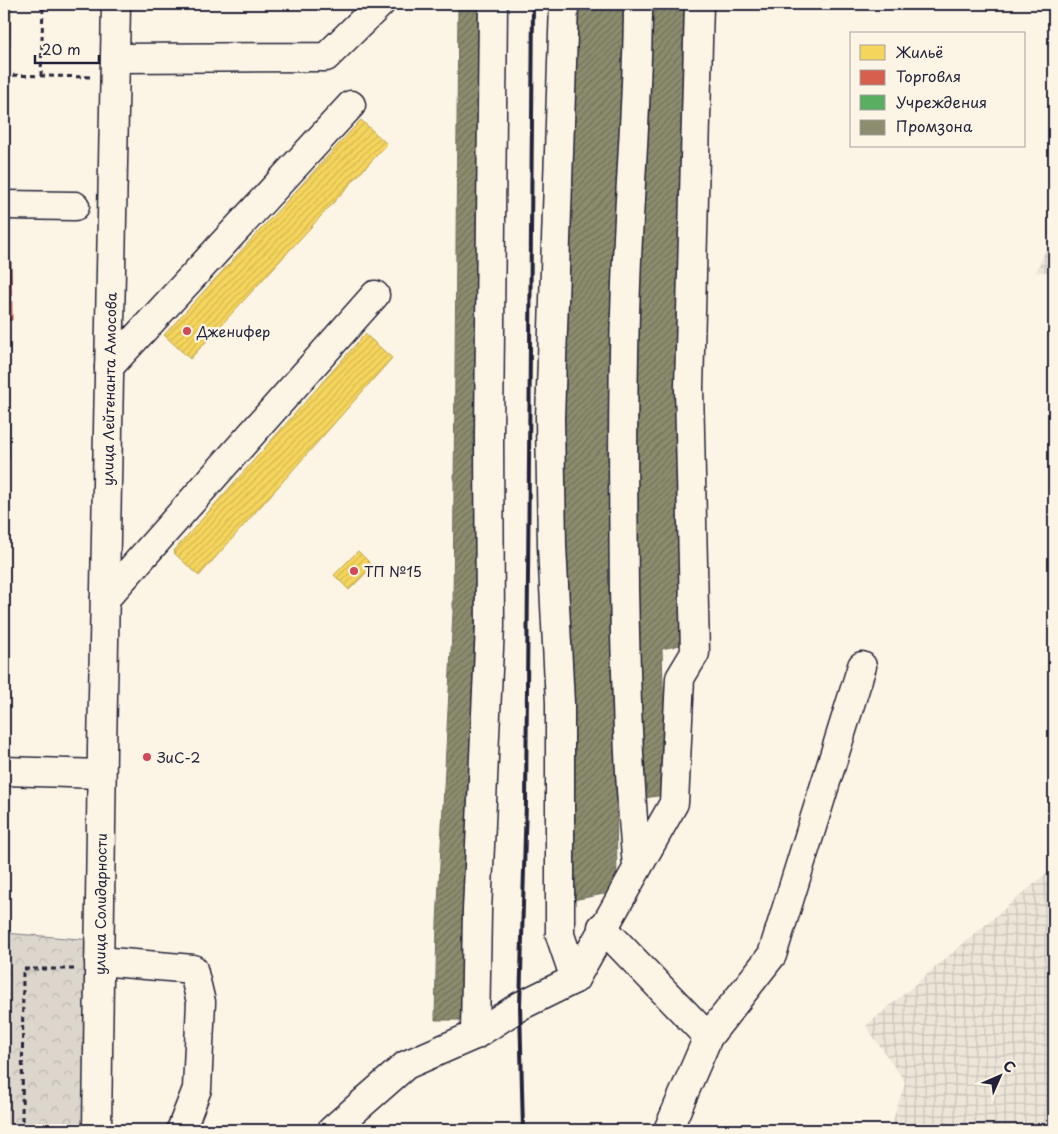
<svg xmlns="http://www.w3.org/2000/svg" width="1058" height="1134" viewBox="0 0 1058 1134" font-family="'Playpen Sans',sans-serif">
<defs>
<pattern id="industrial-grid" width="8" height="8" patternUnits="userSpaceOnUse" patternTransform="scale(1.25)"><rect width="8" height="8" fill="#ece5d8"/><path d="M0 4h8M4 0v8" fill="none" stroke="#cac4ba"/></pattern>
<pattern id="forest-crowns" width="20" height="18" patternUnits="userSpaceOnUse" patternTransform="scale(1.25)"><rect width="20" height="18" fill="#dcd6cc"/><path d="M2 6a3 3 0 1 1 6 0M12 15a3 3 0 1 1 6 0" fill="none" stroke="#bcb7b0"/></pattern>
<pattern id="homes-hatch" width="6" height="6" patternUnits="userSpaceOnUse" patternTransform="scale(1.25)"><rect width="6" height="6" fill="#f6d55c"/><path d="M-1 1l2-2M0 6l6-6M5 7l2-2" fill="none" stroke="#d3b751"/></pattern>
<pattern id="shops-hatch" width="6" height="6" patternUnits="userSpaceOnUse" patternTransform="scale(1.25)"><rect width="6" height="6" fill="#d6604d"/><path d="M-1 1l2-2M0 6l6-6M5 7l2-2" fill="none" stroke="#ad4f41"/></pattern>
<pattern id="public-hatch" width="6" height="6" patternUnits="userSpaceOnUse" patternTransform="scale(1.25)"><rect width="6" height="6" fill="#5aae61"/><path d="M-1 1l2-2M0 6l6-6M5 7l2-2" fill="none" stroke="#4a8d51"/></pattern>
<pattern id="industry-hatch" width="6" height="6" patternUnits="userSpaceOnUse" patternTransform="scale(1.25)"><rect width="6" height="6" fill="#8c8c6e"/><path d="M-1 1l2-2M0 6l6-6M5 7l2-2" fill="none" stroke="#72725c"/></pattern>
</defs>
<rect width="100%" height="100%" fill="#fcf5e5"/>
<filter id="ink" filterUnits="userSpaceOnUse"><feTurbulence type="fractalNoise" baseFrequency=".02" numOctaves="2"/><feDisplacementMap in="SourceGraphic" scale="10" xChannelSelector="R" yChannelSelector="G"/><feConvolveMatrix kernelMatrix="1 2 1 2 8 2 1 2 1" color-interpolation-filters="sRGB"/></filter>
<g filter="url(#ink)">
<!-- industrial -->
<g fill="url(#industrial-grid)">
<path d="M1054,231V272H1036Z"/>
<path d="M1054,867V1130H890L905,1082L866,1026Z"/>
</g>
<!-- forest -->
<path fill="url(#forest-crowns)" stroke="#7f7c84" d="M4,933L92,940L88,1130H4Z"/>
<!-- homes -->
<g fill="url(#homes-hatch)" stroke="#b69f52">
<path d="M4,4H11L10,47H4Z"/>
<path d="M361,120L387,144L190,359L164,335Z"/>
<path d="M4,128H8L7,166H4Z"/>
<path d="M365,334L392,358L199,576L173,552Z"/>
<path d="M358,551L373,566L349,590L334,575Z"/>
<path d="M4,600H6L5,642H4Z"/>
</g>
<!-- shops -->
<path fill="url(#shops-hatch)" stroke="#a04d48" d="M4,262H11L12,320L4,321Z"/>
<!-- public -->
<rect fill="url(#public-hatch)" stroke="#498456" x="4" y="418" width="5" height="41"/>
<!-- industry -->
<g fill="url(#industry-hatch)" stroke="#6c6c5f">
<path d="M458,4H478L475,619L461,1020H435L437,923L453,613Z"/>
<path d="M578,4H623V81L607,439L615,664L617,888L609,893L573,900L572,660L563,534L562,398Z"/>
<path d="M648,4H690L678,390L680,645L662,649L666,795L643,798L636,457L639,240Z"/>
</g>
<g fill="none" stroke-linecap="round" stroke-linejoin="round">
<!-- minor casing -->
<g stroke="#22223b" stroke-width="31">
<g id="minor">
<path d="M564,4L550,418L552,546L560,703V935L575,979"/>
<path d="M115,58L326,57L380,4"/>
<path d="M4,205L75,206"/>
<path d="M109,367L351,105"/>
<path d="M105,599L375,295"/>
<path d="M4,771L101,774"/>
<path d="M637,866C628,774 626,681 624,589C623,488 622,387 626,285C629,191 638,98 638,4"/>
<path d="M602,927L708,1037L772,955L862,666"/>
<path d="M99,961L193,969L201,1002L197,1089L181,1130"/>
<path d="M475,1035L477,911L490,626L489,435L493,4"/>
<path id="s1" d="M97,1130L102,749L116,4"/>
<path d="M332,1130L406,1065L475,1035L520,1006L575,979L674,803L680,678L695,653L689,388L699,4"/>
<path d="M668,1130L708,1037"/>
</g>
</g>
<!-- path -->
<g stroke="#22223b" stroke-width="3" stroke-dasharray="5 4" stroke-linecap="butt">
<path d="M4,75L91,77"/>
<path d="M41,76L43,4"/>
<path d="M22,1130L23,969H76"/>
</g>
<!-- minor -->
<use href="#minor" stroke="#fcf5e5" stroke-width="28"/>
<!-- rail -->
<path stroke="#22223b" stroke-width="4" d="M523,1130L520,1006L526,802L533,4"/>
</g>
</g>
<!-- markers -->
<g fill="#d1495b" stroke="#fcf5e5" stroke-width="2">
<circle cx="187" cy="331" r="5"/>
<circle cx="354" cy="571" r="5"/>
<circle cx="147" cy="757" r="5"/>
</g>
<g text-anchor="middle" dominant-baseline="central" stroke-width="5" stroke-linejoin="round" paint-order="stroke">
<!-- poi labels -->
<g font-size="14" fill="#22223b" stroke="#fcf5e5" text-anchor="start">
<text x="197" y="331">Дженифер</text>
<text x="364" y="571">ТП №15</text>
<text x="157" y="757">ЗиС-2</text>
</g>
<!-- street labels -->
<g font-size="14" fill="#22223b" stroke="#fcf5e5">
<text stroke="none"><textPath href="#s1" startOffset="741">улица Лейтенанта Амосова</textPath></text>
<text stroke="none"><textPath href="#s1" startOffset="226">улица Солидарности</textPath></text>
</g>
</g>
<!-- margin -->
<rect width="1058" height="1134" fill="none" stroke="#fcf5e5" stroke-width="20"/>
<rect x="10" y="10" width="1038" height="1114" fill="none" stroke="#22223b" stroke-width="2" filter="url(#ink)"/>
<!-- legend -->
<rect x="850" y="32" width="175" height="115" fill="#fcf5e5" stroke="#a5a1a1"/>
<rect x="860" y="45" width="25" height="15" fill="#f6d55c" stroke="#a5a1a1"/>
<text x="896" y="58" font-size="15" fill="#22223b">Жильё</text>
<rect x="860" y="70" width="25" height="15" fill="#d6604d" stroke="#a5a1a1"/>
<text x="896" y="82" font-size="15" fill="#22223b">Торговля</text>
<rect x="860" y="95" width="25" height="15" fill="#5aae61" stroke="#a5a1a1"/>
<text x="896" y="108" font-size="15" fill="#22223b">Учреждения</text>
<rect x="860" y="120" width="25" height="15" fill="#8c8c6e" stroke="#a5a1a1"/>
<text x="896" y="132" font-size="15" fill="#22223b">Промзона</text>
<!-- north arrow -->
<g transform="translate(1000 1076) rotate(45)" stroke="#fcf5e5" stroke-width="4" paint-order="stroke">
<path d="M0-4L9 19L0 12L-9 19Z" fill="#22223b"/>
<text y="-8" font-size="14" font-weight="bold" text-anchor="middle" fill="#22223b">С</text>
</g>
<!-- scale -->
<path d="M35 55v8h64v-8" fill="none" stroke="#22223b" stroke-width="2.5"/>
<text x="42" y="55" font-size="15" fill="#22223b" stroke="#fcf5e5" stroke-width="4" paint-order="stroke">20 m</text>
</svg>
